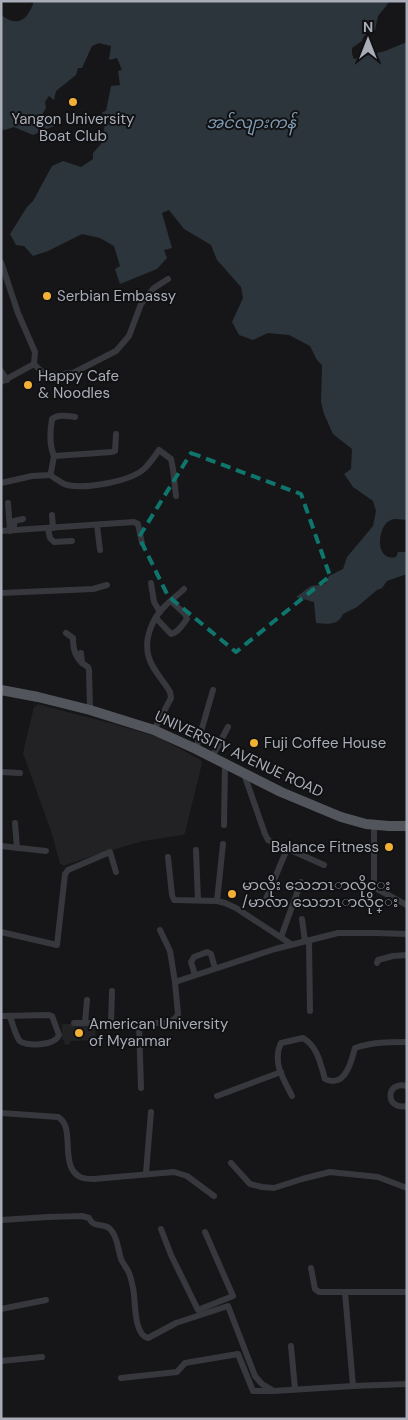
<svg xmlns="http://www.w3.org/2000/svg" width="408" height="1420" viewBox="0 0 408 1420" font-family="'DM Sans','Noto Sans Myanmar',sans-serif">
<rect width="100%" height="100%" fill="#161618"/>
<!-- built -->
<g fill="#222225">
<path d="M37,704L114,724L158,737L201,760L202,763L185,833L183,835L143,841L95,855L63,866L62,864H60L52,834L23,753L34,707H36Z"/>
<path d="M62,1024H77L95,1026L96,1040L70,1041V1044L65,1045L64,1040H62Z"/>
</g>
<!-- water -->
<path fill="#2c353c" d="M34,1H390L378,16L375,30C369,33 363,34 362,41L352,48V54L354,59L385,51L407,42V520C402,520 395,518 391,520C377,525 374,562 396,557L398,552H407V574L387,581L382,588L377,590L357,607L343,614C338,626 327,624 316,623L314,602L296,597L311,586L325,584L329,576L343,569L347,557L373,526L376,511L373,501L353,487L344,474L351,469L352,449L333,434L324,414L321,402L322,365L317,360L310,346L289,335L268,333L253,340L239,335L232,322L243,298L241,287L217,260L211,245L184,229L169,210L162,213L172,248L164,250L167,258L157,269L120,284L115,269L120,266L114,246L100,238L82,234L48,251L33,256L24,246L16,245L10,234L27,207L33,201L52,166L63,161L81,167L93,159V153L101,144L106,120L102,112L106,111L111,86L120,85L118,71L122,70L117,58L109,60L111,46L99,43L92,46L82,68H78L76,75L56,91L54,100L49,96L45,102L46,108L42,115L55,119L59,124L33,135L14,127L5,130L1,129V15C18,28 28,20 34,1Z"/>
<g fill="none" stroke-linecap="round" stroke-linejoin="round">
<!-- minor -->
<g stroke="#37383d" stroke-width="6">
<path d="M1,262L18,313L35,352L34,364L1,382"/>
<path d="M34,364L41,371L49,375L73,373L116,351L129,336L141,304L154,288L168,279"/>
<path d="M1,371L7,380"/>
<path d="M54,456C49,445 50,431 52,419C59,414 67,416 75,417"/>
<path d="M50,475C55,478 61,483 67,485C85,489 131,482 145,468C150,463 155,456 159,450L171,459L173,469L176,496"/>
<path d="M1,483L32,476L50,475L51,472L54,456L112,452L115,451L116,434"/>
<path d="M8,503L10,531"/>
<path d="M52,515L53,528"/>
<path d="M97,525L100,550"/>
<path d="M14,529V521L23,519"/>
<path d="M48,529L50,538L54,542L72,541"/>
<path d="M1,531L134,522L138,524L142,543"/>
<path d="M151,583L154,602L160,612"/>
<path d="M1,593L93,589L107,585"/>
<path d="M156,618L171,634C178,633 183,624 187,619L185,614L171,601"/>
<path d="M66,633L73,638C73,649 75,656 82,663"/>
<path d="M81,653L82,663L88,667L89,670L90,710"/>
<path d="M154,730L171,698L170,692C164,681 153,671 149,658C143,640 152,618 166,605C172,599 178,595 184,589"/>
<path d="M196,749L213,690"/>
<path d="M212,757L228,727"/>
<path d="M1,772L20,773"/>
<path d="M244,774L265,834L268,840L324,865"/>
<path d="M15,823L17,848"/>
<path d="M224,825L225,764"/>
<path d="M374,825V884L377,889L407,905"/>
<path d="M1,846L46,851"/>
<path d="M196,850L198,900"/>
<path d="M168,857L172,895L174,900L217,901L225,903L236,908L291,944"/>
<path d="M266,899L287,849"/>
<path d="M217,901L223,844"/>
<path d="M302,919L305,941"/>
<path d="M1,932L57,945L65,874L68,870L110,852L116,872"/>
<path d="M281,937L301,882"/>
<path d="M309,940L310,1011"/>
<path d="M377,963L378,960L393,956L407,955"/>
<path d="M195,975L191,962L194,957L207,952L211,954L215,968"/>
<path d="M175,982L275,949L338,933H376L407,934"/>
<path d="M1,1016L49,1015L52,1016L59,1035C55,1046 24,1047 19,1040C15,1034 13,1024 10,1017"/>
<path d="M74,1023H164C170,1022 176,1020 178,1014L175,982L170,951L160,930"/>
<path d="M85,1023L87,1000"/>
<path d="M111,1024L112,991"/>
<path d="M139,1024L141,1088"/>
<path d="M407,1086C385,1080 385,1111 407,1106"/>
<path d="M217,1096L281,1072"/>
<path d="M292,1096C283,1078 272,1062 281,1043L303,1038C318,1047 320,1063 325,1079C326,1080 332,1081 333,1081C347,1081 352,1059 355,1048C372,1042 389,1042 407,1042"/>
<path d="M1,1113L58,1117C77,1127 57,1170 83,1178C86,1179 91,1179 94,1179L174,1172L187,1176L214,1196"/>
<path d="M231,1163L250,1184L262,1187L274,1188L302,1179L330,1172L378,1177L407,1188"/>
<path d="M146,1173L151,1112"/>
<path d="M1,1220L48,1217L82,1216L89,1218C95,1230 104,1221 111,1230C118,1238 118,1250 121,1259C123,1264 127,1268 129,1273C131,1278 132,1283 133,1288C136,1301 133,1334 148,1338L176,1323L228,1306L255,1376L262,1384L274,1391L353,1386L407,1384"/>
<path d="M161,1229L171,1255L198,1310L233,1296L205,1232"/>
<path d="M311,1268L315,1289L319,1292H407"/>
<path d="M345,1292L353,1386"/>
<path d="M1,1309L46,1300"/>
<path d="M291,1346L295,1389"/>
<path d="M1,1361L42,1357"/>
<path d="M121,1378L177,1372L185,1363L238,1354L253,1391H273"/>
</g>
<!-- primary -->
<path stroke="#53555c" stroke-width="10" d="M1,690L38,697L90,710L154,730L196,749L281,792L341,817L366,824L389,826H407"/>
</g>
<!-- marked area -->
<path fill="none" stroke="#0f766e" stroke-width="4" stroke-dasharray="10 6" stroke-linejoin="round" d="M191,453L301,494L330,576L236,652L168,596L139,537Z"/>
<!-- markers -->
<g fill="#f2b134" stroke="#111113" stroke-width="2">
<circle cx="73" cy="102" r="5"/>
<circle cx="47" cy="296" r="5"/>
<circle cx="28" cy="385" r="5"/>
<circle cx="254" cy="743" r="5"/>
<circle cx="389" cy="847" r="5"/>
<circle cx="232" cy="894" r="5"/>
<circle cx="79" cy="1033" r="5"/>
</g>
<g text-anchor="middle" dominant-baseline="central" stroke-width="4" stroke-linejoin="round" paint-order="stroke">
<!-- poi labels -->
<g font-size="15" fill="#a8adb8" stroke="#111113" text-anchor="start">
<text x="73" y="119" text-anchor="middle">Yangon University<tspan x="73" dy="17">Boat Club</tspan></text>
<text x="57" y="296">Serbian Embassy</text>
<text x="38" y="376">Happy Cafe<tspan x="38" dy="17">&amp; Noodles</tspan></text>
<text x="264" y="743">Fuji Coffee House</text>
<text x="379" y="847" text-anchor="end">Balance Fitness</text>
<text x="242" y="885">မာလိုး သေဘၤာလိုင္း<tspan x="242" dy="17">/မာလာ သေဘၤာလိုင္း</tspan></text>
<text x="89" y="1024">American University<tspan x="89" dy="17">of Myanmar</tspan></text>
</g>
<!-- street labels -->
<g font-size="15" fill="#a8adb8" stroke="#111113">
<text transform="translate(239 754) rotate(25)">UNIVERSITY AVENUE ROAD</text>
</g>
<!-- water labels -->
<g font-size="16" font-style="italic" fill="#7f9bb3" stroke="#111113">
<text x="251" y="122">အင်လျားကန်</text>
</g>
</g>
<!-- border -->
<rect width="408" height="1420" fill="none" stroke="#a8adb8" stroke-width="5"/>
<!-- north arrow -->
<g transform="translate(368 40)" stroke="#111113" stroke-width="4" paint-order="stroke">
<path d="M0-4L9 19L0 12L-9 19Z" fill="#a8adb8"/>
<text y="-8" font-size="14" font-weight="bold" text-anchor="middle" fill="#a8adb8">N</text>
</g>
</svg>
